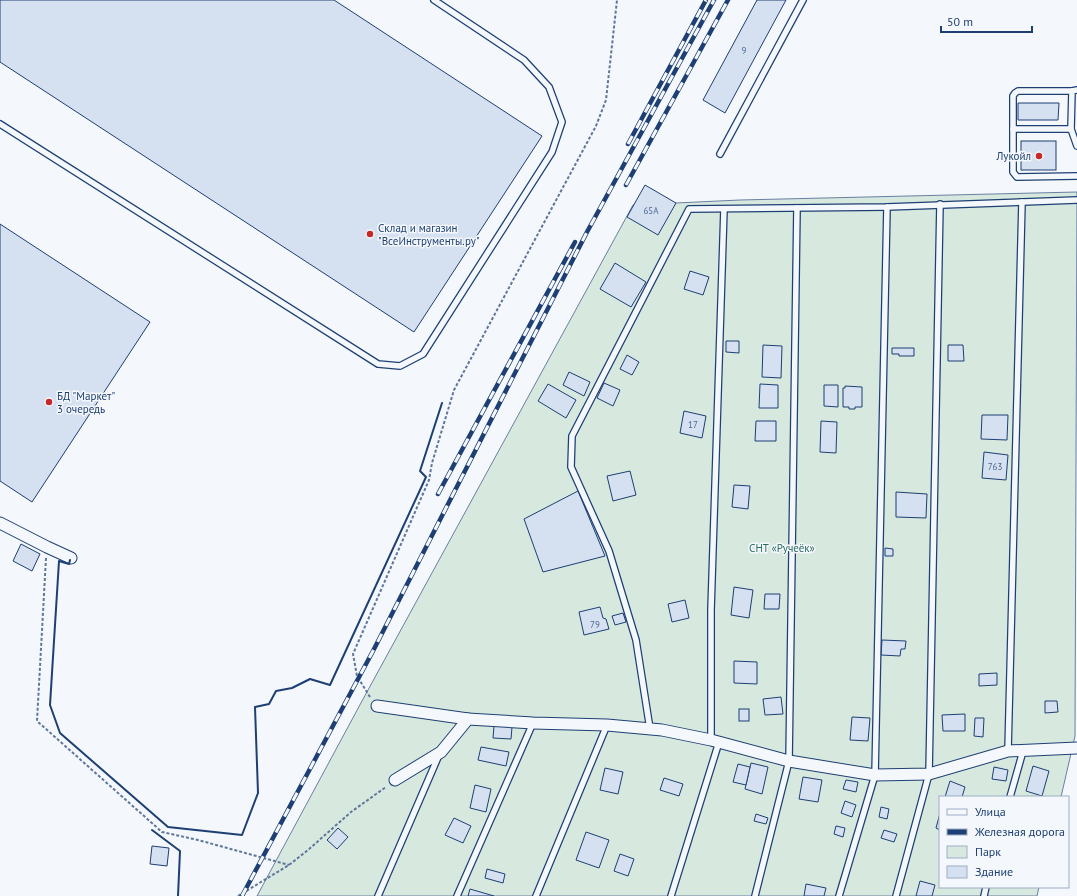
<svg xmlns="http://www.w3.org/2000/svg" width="1077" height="896" viewBox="0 0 1077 896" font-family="'PT Sans',sans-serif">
<rect width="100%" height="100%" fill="#f4f7fb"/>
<!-- green -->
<path fill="#d7e8df" stroke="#687fa3" d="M1077,192L1075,736L1061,797H940V887H1039L1037,896H257L362,701L633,205L740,200Z"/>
<!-- building -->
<g fill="#d5e0f0" stroke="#1d3f73">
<path d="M0,0H334L542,136L414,332L0,62Z"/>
<path d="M757,0H786L725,113L703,100Z"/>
<path d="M1018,103H1059L1058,120H1018Z"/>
<rect x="1021" y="141" width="35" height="29"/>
<path d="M645,185L676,203L658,235L627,217Z"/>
<path d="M0,224L150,322L32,502L0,481Z"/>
<path d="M615,263L646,282L631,307L600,289Z"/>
<path d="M690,271L709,277L703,295L684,289Z"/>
<path d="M726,341H739V353L726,352Z"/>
<path d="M763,345L782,346L781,378L762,377Z"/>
<path d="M948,345H963L964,361H948Z"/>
<path d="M892,348H914V356H899V354H892Z"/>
<path d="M627,355L639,362L632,375L620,369Z"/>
<path d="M569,372L590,382L584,396L563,385Z"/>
<path d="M604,383L620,390L613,406L597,398Z"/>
<path d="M548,384L576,400L566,418L538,401Z"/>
<path d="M760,384L778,385V408H759Z"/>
<path d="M824,385H838V407L824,406Z"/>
<path d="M845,386L862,387V407H855V409H849V407H843V388H845Z"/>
<path d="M684,411L706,416L702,438L680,433Z"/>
<path d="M982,415H1008L1007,440L981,439Z"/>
<path d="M756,421H776V441H755Z"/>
<path d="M821,421L837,422L836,453L820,452Z"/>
<path d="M984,452L1008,455L1006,480L982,478Z"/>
<path d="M630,471L636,495L613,501L607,476Z"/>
<path d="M734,485L750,486L748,509L732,507Z"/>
<path d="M578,491L605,556L543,572L524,519Z"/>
<path d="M896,492L927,494L926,518L896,517Z"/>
<path d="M21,544L40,554L32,571L13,561Z"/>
<path d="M885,548L893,549V556H885Z"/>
<path d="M734,587L753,590L749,618L731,615Z"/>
<path d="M765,594H780L779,609H764Z"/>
<path d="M685,600L689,618L672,622L668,604Z"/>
<path d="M600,607L603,618L606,619L609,629L584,635L579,612Z"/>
<path d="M623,613L626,622L615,625L612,616Z"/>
<path d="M882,640L906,641L905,649H901L900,656L881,655Z"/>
<path d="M734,661L757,662V684L734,683Z"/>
<path d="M997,673V685L979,686V674Z"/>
<path d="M781,697L783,714L765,715L763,699Z"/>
<path d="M1045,701H1057L1058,712L1045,713Z"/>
<rect x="739" y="709" width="10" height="12"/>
<path d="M965,714V731H943L942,715Z"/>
<path d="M852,717L870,718L868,741L850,740Z"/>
<path d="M975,718H984L983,737L974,736Z"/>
<path d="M494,726L512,727L511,739L493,738Z"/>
<path d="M481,747L509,752L506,766L478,760Z"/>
<path d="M751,763L768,767L762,794L745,789Z"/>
<path d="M738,764L750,767L746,785L733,782Z"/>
<path d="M1033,766L1049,771L1042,796L1026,791Z"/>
<path d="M994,767L1008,770L1006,781L992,779Z"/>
<path d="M605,768L623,772L618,794L600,790Z"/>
<path d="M803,777L822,780L818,802L799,799Z"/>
<path d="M664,778L683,784L679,796L660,790Z"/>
<path d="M846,780L858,782L856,792L843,789Z"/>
<path d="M950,781L965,787L962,797H945Z"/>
<path d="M475,785L491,789L486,812L470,808Z"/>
<path d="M845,801L856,805L852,817L841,813Z"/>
<path d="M881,807L889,809L887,819L879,817Z"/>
<path d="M940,813V830L936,828Z"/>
<path d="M756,814L768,818L766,824L754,821Z"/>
<path d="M454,818L471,826L463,843L445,835Z"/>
<path d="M836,826L845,828L843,837L834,834Z"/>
<path d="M338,828L348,837L337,849L327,840Z"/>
<path d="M884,830L897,834L894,842L881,838Z"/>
<path d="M586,832L609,840L599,868L576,860Z"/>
<path d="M152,846L169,848L167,866L150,864Z"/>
<path d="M620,854L634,859L628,876L614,871Z"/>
<path d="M487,869L505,874L503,883L485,878Z"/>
<path d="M920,881L935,885L932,896H916Z"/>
<path d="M806,884L826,888L824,896H804Z"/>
<path d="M470,889L494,896H468Z"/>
</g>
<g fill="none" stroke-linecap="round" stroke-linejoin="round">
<!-- service casing -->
<g stroke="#1d3f73" stroke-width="8">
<g id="service">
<path d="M1077,90L1072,91L1071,129L1077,146"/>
<path d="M1072,91H1018L1015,93L1013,96V172L1017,177L1077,176"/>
<path d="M0,124L378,364L400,366L423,354L552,152L562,122L549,87L524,60L434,0"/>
<path d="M1013,129H1071"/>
<path d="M720,154L803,0"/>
<path d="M650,729L636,640L609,551L571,467L572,436L689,209L887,207L1077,200"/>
<path d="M711,740V610L724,209"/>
<path d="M1008,751L1022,202"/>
<path d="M1010,797L1023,751"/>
<path d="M378,896L439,755"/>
<path d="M457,896L533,723"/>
<path d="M536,896L607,725"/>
<path d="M671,896L719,742"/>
<path d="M755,896L789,761L797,208"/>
<path d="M839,896L875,775L887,207"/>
<path d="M896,896L929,774L940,204"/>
<path d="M984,896L986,887"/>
</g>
</g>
<!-- minor casing -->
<g stroke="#1d3f73" stroke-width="13">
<g id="minor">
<path d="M0,523L47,547L71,558"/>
<path d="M377,706L468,719"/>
<path d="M395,780L441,752L468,719L533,723L607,725L662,730L711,740L789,761L875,775L929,774L1008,751L1077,748"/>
</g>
</g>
<!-- path -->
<g stroke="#5e769c" stroke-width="2" stroke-dasharray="3 2" stroke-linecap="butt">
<path d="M46,558L37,721L162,832L198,840L289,865"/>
<path d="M370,697L357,676L353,654L429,480L432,463L454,390L596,126L606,100L617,0"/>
<path d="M238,896L289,865L308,850L351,812L386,787"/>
</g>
<!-- service -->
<use href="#service" stroke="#f4f7fb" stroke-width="5.5"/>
<!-- minor -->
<use href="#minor" stroke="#f4f7fb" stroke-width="11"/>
<!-- rail casing -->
<g stroke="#1d3f73" stroke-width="4.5">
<g id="rail">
<path d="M628,144L706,0"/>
<path d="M626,185L728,0"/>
<path d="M438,494L575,242"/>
<path d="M242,896L373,651L587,232L714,0"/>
</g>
</g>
<!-- rail -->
<use href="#rail" stroke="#f4f7fb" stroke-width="3" stroke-dasharray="9" stroke-linecap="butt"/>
<!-- wall -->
<g stroke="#1d3f73" stroke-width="2">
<path d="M70,560L69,564L59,561L50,705L60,733L168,827L242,835L258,793L255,707L269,704L276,691L292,688L310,679L330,685L426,477L420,471L442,403"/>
<path d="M152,830L180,851L178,896"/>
</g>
</g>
<!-- markers -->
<g fill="#c62828" stroke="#f4f7fb" stroke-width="1.5">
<circle cx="1039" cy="156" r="4"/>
<circle cx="370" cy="234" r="4"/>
<circle cx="49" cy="402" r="4"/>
</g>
<g text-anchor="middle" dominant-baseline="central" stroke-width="3" stroke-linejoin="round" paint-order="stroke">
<!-- number labels -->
<g font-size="9" fill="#4b6792">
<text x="744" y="50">9</text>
<text x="651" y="210">65А</text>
<text x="693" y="424">17</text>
<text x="995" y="466">763</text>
<text x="595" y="624">79</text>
</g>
<!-- poi labels -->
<g font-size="11" fill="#1d3f73" stroke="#f4f7fb" text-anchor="start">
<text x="1031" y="156" text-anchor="end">Лукойл</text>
<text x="378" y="228">Склад и магазин<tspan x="378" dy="13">"ВсеИнструменты.ру"</tspan></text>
<text x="57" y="396">БД "Маркет"<tspan x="57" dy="13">3 очередь</tspan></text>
</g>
<!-- park labels -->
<g font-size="11" fill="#2c6c60" stroke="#f4f7fb">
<text x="782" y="548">СНТ «Ручеёк»</text>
</g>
</g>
<!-- legend -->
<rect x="939" y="796" width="130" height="92" fill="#f4f7fb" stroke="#9eadc5"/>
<rect x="947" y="809" width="20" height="6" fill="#f4f7fb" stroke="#9eadc5"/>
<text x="975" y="816" font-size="12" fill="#1d3f73">Улица</text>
<rect x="947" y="829" width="20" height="6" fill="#1d3f73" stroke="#9eadc5"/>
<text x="975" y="836" font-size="12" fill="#1d3f73">Железная дорога</text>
<rect x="947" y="846" width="20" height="12" fill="#d7e8df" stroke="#9eadc5"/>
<text x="975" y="856" font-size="12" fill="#1d3f73">Парк</text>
<rect x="947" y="866" width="20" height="12" fill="#d5e0f0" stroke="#9eadc5"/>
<text x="975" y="876" font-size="12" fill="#1d3f73">Здание</text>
<!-- scale -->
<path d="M941 26v6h91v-6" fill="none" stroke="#1d3f73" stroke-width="2"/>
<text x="947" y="26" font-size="12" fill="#1d3f73" stroke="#f4f7fb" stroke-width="3" paint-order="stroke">50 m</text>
</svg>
